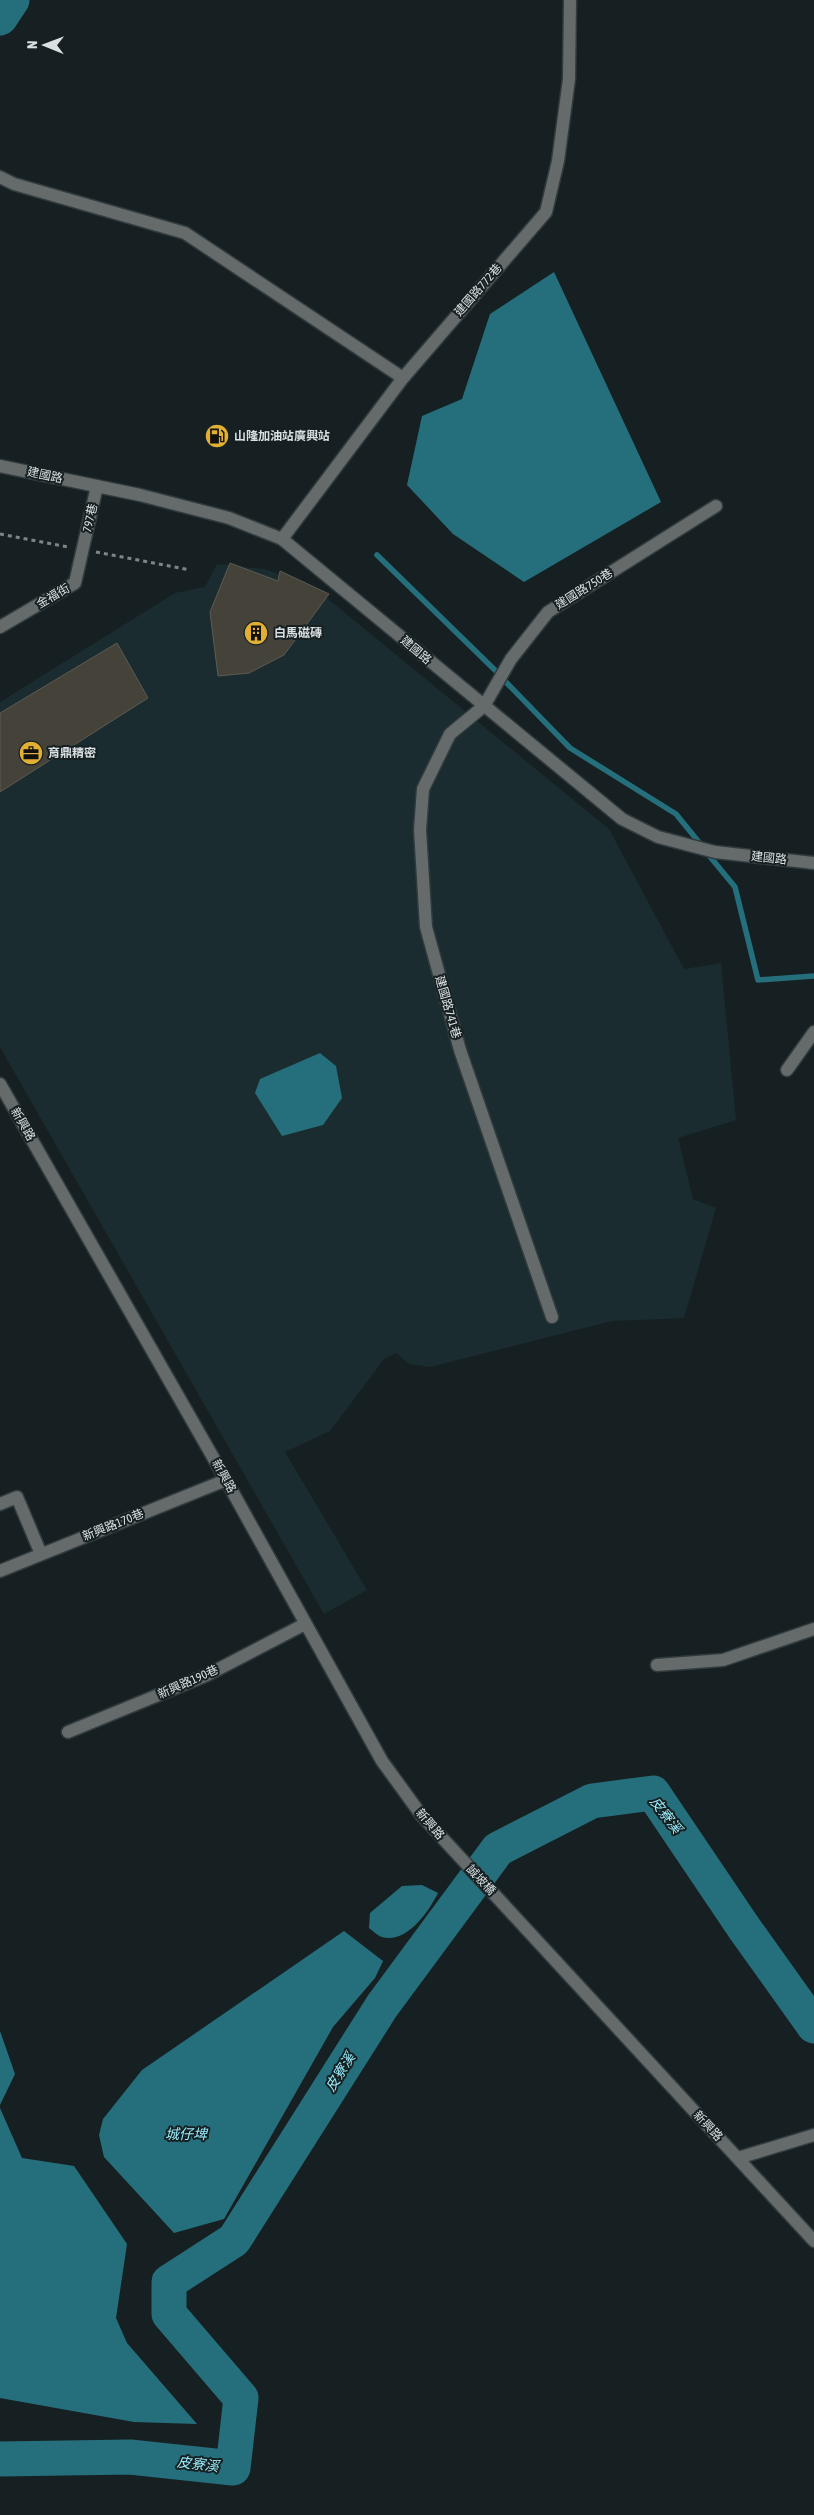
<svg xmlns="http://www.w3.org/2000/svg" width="814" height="2515" viewBox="0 0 814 2515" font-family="'Asap Condensed','Noto Sans TC',sans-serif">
<rect width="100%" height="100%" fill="#162022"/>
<!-- built -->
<path fill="#1a2c2f" d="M217,564L264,569L311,585L609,829L684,969L721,963L736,1120L678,1138L693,1199L716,1208L684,1318L612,1321L430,1367L409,1364L396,1353L384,1359L330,1431L285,1452L367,1590L324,1614L0,1047V702L175,593L205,587Z"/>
<!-- water -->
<g fill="#256f7c">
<path d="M554,272L661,502L524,582L453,534L407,485L422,416L462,399L490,314Z"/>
<path d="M320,1053L336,1066L342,1098L323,1125L282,1136L255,1093L260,1079Z"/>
<path d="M422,1885L438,1893C429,1911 407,1944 382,1937C378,1936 373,1931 369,1928L370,1913L402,1886Z"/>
<path d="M344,1931L383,1961L375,1978L333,2027L224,2219L174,2233L104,2157L99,2135L103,2119L142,2070Z"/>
<path d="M0,2031L15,2074L0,2105Z"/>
<path d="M0,2108L22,2158L74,2166L127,2244L116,2318L127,2343L197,2424L134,2422L0,2398Z"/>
</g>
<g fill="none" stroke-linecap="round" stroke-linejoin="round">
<!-- stream -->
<g stroke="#256f7c" stroke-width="5.5">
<path d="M377,555L500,675"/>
<path d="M502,678L570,748L676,814L702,846"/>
<path d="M707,853L735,887L758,980L814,976"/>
</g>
<!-- river -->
<g stroke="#256f7c" stroke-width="35">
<path d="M0,18L12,0"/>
<path d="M0,2459L130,2457L233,2468L241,2398L169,2314V2282L234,2240L382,2006L498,1849L592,1801L653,1793L744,1928L814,2026"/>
</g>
</g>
<!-- building -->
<g fill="#45423a" stroke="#5e5a52">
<path d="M230,563L278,581L280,571L329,594L284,655L249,673L218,676L210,612Z"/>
<path d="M117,643L148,698L0,792V713Z"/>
</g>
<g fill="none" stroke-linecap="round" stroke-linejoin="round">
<!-- minor casing -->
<g stroke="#313b3d" stroke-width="15">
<g id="minor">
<path d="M0,177L14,184L185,233L403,378"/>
<path d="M0,466L140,495L229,518L282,539L622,819L658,837L715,852L814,863"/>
<path d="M282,539L403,378L546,212L558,161L569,79L570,0"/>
<path d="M0,627L75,583L97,486"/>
<path d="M787,1070L814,1032"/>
<path d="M0,1084L226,1480L382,1761L422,1816L814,2241"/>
<path d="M552,1317L460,1050L426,927L420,830L423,789L450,734L484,706L511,659L548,612L716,506"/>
<path d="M0,1504L17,1497L41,1554"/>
<path d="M0,1571L226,1480"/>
<path d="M657,1665L723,1660L814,1629"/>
<path d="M68,1732L207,1675L305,1624"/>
<path d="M738,2158L814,2135"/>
</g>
</g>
<!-- path -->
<g stroke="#7d8587" stroke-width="3" stroke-dasharray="4 4" stroke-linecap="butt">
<path d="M0,534L68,547"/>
<path d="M96,552L190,570"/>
</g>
<!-- minor -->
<use href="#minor" stroke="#656a6b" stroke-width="12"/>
</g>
<!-- icons -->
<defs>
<g id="fuel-disc" transform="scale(1.25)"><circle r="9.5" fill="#e1af34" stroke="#162022"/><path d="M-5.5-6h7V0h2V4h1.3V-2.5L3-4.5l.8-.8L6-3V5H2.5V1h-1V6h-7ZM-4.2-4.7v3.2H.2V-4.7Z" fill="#111"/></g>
<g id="building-disc" transform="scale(1.25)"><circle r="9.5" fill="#e1af34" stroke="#162022"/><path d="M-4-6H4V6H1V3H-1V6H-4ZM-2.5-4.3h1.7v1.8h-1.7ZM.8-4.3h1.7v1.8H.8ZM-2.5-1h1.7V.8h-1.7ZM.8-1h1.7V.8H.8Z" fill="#111"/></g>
<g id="office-disc" transform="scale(1.25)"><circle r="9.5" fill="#e1af34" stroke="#162022"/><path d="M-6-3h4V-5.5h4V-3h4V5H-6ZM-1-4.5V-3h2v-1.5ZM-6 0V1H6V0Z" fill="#111"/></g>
</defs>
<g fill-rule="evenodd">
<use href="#fuel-disc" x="217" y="436"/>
<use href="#building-disc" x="256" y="633"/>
<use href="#office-disc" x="31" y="753"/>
</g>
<g text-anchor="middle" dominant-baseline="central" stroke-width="4" stroke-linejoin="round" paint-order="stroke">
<!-- street labels -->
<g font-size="12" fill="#dae0e2" stroke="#162022">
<text transform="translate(478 290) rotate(-49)">建國路772巷</text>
<text transform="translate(45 475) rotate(12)">建國路</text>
<text transform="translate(90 518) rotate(-77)">797巷</text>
<text transform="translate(584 589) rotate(-32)">建國路750巷</text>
<text transform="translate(53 596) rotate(-30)">金福街</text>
<text transform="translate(416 650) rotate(40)">建國路</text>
<text transform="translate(769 858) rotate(6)">建國路</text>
<text transform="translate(448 1007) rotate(74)">建國路741巷</text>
<text transform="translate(23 1124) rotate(60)">新興路</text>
<text transform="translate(224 1476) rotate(61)">新興路</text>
<text transform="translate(113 1525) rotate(-22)">新興路170巷</text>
<text transform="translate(188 1682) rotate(-24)">新興路190巷</text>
<text transform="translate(430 1824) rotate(49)">新興路</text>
<text transform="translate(481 1880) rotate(47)">誠坡橋</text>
<text transform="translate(708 2126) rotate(47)">新興路</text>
</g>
<!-- poi labels -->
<g font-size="12" font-weight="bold" fill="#dae0e2" stroke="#162022" text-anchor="start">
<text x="234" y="436">山隆加油站廣興站</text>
<text x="274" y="633">白馬磁磚</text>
<text x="48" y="753">育鼎精密</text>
</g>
<!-- water labels -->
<g font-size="14" font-style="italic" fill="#99ecfb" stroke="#162022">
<text transform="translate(666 1815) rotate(52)">皮寮溪</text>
<text transform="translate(340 2072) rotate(-58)">皮寮溪</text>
<text x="186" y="2134">城仔埤</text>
<text transform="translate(198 2464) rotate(7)">皮寮溪</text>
</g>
</g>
<!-- north arrow -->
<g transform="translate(45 45) rotate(271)" stroke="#162022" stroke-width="4" paint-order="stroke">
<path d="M0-4L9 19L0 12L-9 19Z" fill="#dae0e2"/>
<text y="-8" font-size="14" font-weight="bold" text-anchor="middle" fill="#dae0e2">N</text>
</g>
</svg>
